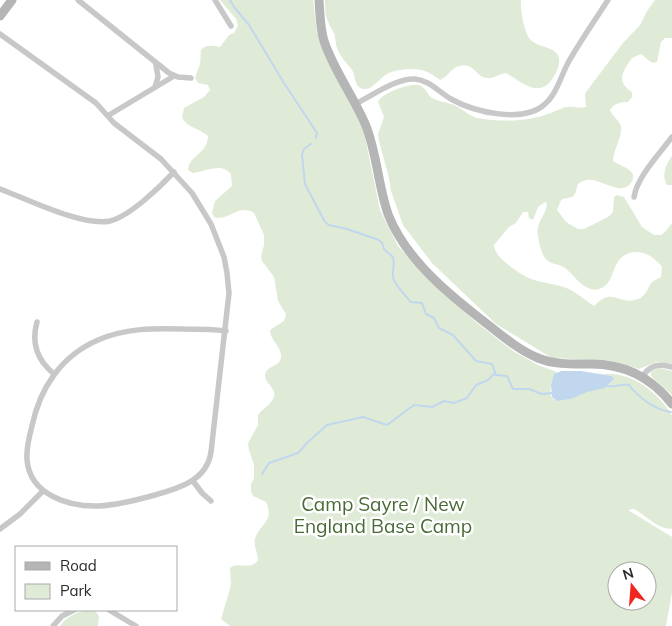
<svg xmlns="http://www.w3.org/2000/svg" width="672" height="626" viewBox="0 0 672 626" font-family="Mulish,sans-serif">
<rect width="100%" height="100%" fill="#fff"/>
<!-- green -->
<g fill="#dfebd7" fill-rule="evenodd">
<path d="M220,0H313L317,32L320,40L364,132L380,210L398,246L442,292L476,322L513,351L538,365L557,372C553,376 552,381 551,386C546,412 576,396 586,392C599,387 605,391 614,379L612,376L602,374C631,371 657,391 672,415V529C657,529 647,516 634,509L628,510L672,537V592L666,626H230L221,619L231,585L230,568C238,561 251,571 258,560C258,552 252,544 256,536C263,522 274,520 266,502L253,496L251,491V484L254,478V465L249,450L248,443L258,425V415C262,409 271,405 274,397C277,388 261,381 266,372C270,365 282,366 281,355C280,345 270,340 270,330L284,321L286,314L278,301L274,277L262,261L261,257L264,245V235L254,213C238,203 229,222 214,217L212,213L215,201L232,186L231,174C221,162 207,171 193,173L188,170C189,155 208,154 208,136C199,128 187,128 182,117L184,108L204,97L210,90L208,85L198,83L195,78L200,64L201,50C206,44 213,46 220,47L229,35L234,33L238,25L236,19ZM617,571H647V601H617Z"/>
<path d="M325,0H521C520,8 524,34 531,40C538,48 556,46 559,58C560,64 557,72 554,76C541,100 523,83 506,73C499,74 493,79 487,78C476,78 475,62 459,66C451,68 448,77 440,80C436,77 432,74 427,72C417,67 399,69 389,73C380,77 372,91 363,89C354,87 356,76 352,70C347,63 340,57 337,48C335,43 336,38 334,33C326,19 325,16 325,0Z"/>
<path d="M655,0H672V38H665L661,42L657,62C650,65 647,58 641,54L632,58C623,71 615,81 632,92V97L628,102C621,102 614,103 610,110C612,116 618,119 621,126C623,134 613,151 613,161C620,166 638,170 632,181C623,199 600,177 586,180C572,183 580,192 572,197C569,198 564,198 561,200L557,210L566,222L578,229H584L608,217L613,212L614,197L617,195L624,197L642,227L654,235H661L665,232L672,223V364L656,362L639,369L613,361L552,358L496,324L432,263L403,225L391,191L389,178L379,141L378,134L384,117L378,102C382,93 409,83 419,85C425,87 427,94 432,98C439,102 447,102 454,105C461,108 467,114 474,117C479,119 487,119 493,120C521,122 538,119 563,108C571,105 578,109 586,107L585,94L589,88L623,43L640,25L647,11ZM545,202L547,204C546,215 535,223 538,236C539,243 541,252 545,258C550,265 558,263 565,268C574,275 585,293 599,289C614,284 611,269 620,259C633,245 653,254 662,267L661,277C658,279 654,280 651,283C647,290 645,298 635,300C617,304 612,287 594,306C585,300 575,291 564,287C554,284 544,283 534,280C522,276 494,258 494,245L509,227L516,223L523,212H528L529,218L533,220L538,207Z"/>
<path d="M672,156V185H667C661,175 666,164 672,156Z"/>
<path d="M659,368L672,371V395L651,376V371Z"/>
<path d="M91,610L96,612L99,616L98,626H60C67,616 78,611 91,610Z"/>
</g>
<!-- water -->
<path fill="#c1d7ed" d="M561,371H581L612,376L614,379L605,388L587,392L571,399L557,401L552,397L551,385L554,374Z"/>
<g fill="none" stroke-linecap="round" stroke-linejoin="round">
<!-- stream -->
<g stroke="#c1d7ed" stroke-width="2">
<path d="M230,0L234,7L249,25L284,83L317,133L316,138"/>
<path d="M311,144L304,149L302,155L305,184L325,222L329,225L347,229L379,240L382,243L384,249L393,257C395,265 392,270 393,277C393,282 407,298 411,302L422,303L426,314L434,318L439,328L453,335L476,361L492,364L496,375L507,376L513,389H529L542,394L552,393"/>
<path d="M608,386C615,388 622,383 629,385C638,397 655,410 671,412"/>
<path d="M262,474L269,463L298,453L308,442L327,425L363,417L387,425L414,405L432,407L444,401L454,403L467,398L476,385L488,380L495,373"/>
</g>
<!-- street -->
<g stroke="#c8c8c8" stroke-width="5.5">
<path d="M78,0L169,73L178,77L191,78"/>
<path d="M215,0L231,26"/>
<path d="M0,34L96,103L114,123L161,159L192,193L211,224L224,257L227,273L229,293L211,452C207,480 180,488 155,495C137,500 118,505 99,506C69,507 30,495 27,460C26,449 29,437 32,426C40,388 61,356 98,340C126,328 154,328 184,329C198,329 212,329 226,331"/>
<path d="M155,87L158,77L156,65"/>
<path d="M355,104C372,96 396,78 415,79C429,80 439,92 451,99C474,112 524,124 545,104C557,94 561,75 569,61C581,40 595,20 608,0"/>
<path d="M109,115L174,76"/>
<path d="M0,189C27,199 83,227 110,221C130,216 160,187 174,172"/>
<path d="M634,197C637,177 660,153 672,137"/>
<path d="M37,322C31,343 37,360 54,374"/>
<path d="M642,377C650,365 659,363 672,367"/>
<path d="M193,481L202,493L211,501"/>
<path d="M0,529L20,514L43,491"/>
<path d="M109,610L136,626"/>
<path d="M53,626L62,616L74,610"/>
</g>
<!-- secondary -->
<g stroke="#b5b5b5" stroke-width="9">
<path d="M319,0C320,14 320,28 324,41C334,71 354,97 366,126C377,154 378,185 388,214C406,261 452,297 491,327C506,339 521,351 538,358C555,365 573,364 591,364C624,364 652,378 672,404"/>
<path d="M0,16L12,0"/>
</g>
</g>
<g text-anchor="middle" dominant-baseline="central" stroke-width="5" stroke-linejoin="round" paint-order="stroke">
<!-- park labels -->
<g font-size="19" fill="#496937" stroke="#fff">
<text x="383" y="504">Camp Sayre / New<tspan x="383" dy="22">England Base Camp</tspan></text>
</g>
</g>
<!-- legend -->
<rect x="15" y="546" width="162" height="65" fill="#ffffff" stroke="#aaaaaa"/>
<rect x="25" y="562" width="25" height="8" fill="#b5b5b5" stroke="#aaaaaa"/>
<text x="60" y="571" font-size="15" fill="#2b2b2b">Road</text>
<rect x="25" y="584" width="25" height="15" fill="#dfebd7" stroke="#aaaaaa"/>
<text x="60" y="596" font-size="15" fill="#2b2b2b">Park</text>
<!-- north arrow -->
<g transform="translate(632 586) rotate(343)"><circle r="24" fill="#ffffff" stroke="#aaaaaa"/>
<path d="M0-4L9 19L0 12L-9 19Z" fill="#f1271f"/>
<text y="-8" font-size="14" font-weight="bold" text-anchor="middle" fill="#2b2b2b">N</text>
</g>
</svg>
